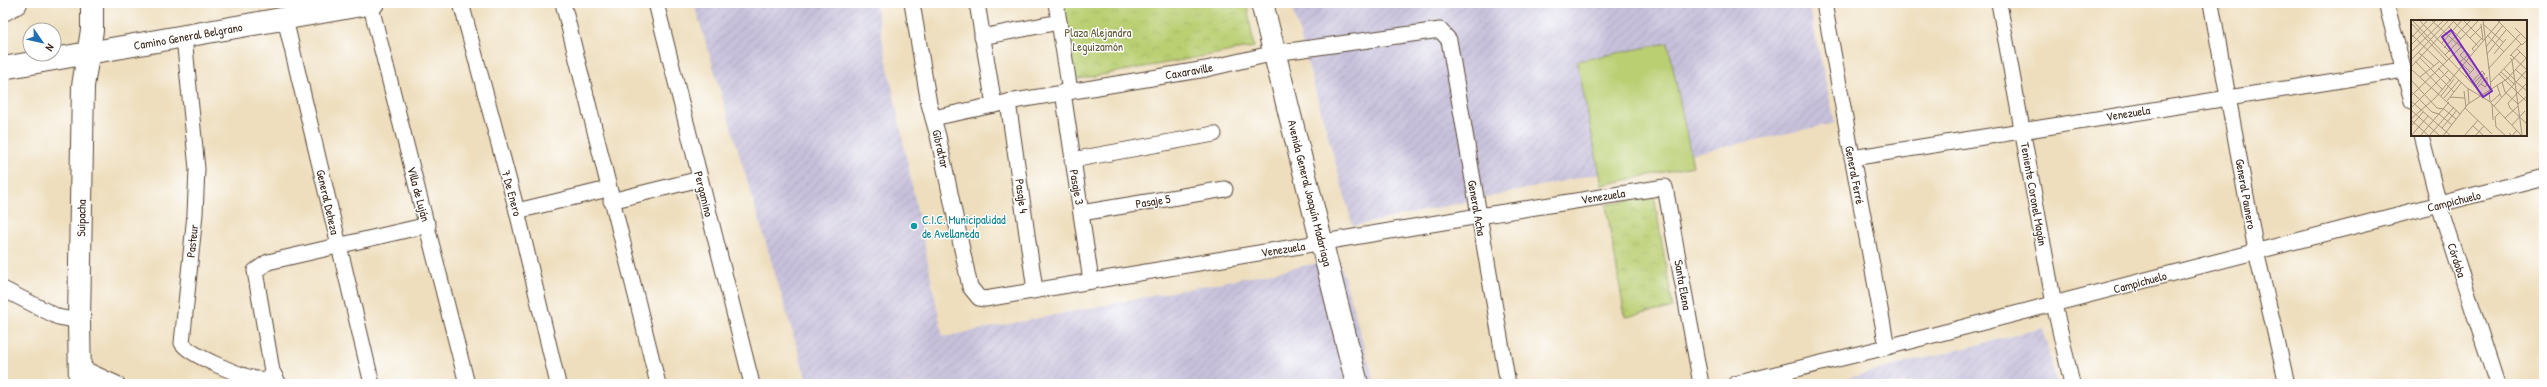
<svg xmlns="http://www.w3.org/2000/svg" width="2547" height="387" viewBox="0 0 2547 387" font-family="'Patrick Hand',sans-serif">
<defs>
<pattern id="industrial-furrows" width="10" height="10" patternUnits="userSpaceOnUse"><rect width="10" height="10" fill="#c6c0da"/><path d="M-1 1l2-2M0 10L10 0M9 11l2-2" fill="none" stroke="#aba5bb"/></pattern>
<pattern id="park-crowns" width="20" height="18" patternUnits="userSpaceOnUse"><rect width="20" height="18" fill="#bacf72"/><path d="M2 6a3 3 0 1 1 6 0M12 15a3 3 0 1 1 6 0" fill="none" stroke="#a1b262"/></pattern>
</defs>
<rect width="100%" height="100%" fill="#fff"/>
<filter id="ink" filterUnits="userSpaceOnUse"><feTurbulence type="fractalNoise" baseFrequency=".025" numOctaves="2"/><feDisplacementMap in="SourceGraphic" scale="8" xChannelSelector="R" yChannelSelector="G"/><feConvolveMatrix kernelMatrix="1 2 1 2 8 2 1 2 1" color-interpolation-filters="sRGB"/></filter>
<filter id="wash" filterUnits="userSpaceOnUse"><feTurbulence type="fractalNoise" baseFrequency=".012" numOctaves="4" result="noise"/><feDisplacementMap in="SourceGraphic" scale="16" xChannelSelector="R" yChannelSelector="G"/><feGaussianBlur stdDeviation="0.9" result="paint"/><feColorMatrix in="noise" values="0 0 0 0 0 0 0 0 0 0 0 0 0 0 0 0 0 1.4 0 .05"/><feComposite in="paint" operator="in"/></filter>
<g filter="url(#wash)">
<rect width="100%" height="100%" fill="#eedebd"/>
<!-- industrial -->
<g fill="url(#industrial-furrows)">
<path d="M694,3H875L943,337L1339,259L1375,384H808Z"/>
<path d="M1291,3H1808L1835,123L1353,226Z"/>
<path d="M2043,328L2056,384H1824Z"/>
</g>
<!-- park -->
<g fill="url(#park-crowns)" stroke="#7a7c48">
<path d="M1056,3H1225L1226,8L1247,4L1254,47L1068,81Z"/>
<path d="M1654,196L1673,308L1625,317L1606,205Z"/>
</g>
<!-- pitch -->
<path fill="#bacf72" stroke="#7a7c48" d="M1668,43L1693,166L1602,185L1577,61Z"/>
</g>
<g filter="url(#ink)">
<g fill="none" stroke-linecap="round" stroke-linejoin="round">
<!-- street casing -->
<g stroke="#564536" stroke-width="17">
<g id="street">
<path d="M370,3L467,384"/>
<path d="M461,3L517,211L558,384"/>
<path d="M563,3L658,384"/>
<path d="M656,3L752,384"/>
<path d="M912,3L929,104L938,136L970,287L979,298L985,299L1479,216L1665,187L1701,384"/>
<path d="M977,3L994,105"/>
<path d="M1056,3L1070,91"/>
<path d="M1824,3L1887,347"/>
<path d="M1999,3L2054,304L2072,384"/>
<path d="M2211,3L2256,251L2287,384"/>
<path d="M2386,3L2412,101"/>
<path d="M285,19L372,384"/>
<path d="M184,37L197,169L195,214L182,343C189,355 241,376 256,379C263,380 268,379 275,378"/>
<path d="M982,37L1059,22"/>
<path d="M1063,92L1091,281"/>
<path d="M1008,102L1035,290"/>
<path d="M933,118L1008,102L1206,69L1275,53L1440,30L1449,40L1508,384"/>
<path d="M2421,135L2439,205L2497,384"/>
<path d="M1852,158L2404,70"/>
<path d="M1072,160L1214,134"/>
<path d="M611,201L700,179"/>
<path d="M517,211L608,189"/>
<path d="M1081,213L1225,189"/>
<path d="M3,289L58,317L79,321"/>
<path d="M80,367L117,384"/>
<path d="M279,384L272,371L255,271L268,262L428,225"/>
<path d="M1735,384L1887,347L2544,177"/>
</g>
</g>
<!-- secondary casing -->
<g stroke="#564536" stroke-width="24">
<g id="secondary">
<path d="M1262,3L1357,384"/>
<path d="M3,68L373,3"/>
<path d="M80,384L79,321L83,86L92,30V3"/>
</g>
</g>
<!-- primary casing -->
<g stroke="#564536" stroke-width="24">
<path id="primary" d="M3,10L16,3"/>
</g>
<!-- street -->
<use href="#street" stroke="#fff" stroke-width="15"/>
<!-- secondary -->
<use href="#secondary" stroke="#fff" stroke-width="22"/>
<!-- primary -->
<use href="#primary" stroke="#fff" stroke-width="22"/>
</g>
</g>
<!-- markers -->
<circle fill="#0f9aa8" stroke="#fff" stroke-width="1.5" cx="914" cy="226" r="4"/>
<g text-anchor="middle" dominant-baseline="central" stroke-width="3" stroke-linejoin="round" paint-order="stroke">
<!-- park labels -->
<g font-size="12" fill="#615c37" stroke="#fff">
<text x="1098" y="32">Plaza Alejandra<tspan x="1098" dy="14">Leguizamón</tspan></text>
</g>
<!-- street labels -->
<g font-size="12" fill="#3b2a1e" stroke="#fff">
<text transform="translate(188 36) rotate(-10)">Camino General Belgrano</text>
<text transform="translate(1189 71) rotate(-10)">Caxaraville</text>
<text transform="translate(2128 113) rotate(-9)">Venezuela</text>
<text transform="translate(941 149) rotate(77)">Gibraltar</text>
<text transform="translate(1855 175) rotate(79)">General Ferré</text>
<text transform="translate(1077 187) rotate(80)">Pasaje 3</text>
<text transform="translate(512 193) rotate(75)">7 De Enero</text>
<text transform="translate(1310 193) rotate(76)">Avenida General Joaquín Madariaga</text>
<text transform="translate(419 194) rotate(75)">Villa de Luján</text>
<text transform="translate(704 194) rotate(76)">Pergamino</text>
<text transform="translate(2034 194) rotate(80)">Teniente Coronel Magán</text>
<text transform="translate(2246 194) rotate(80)">General Paunero</text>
<text transform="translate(1022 196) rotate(82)">Pasaje 4</text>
<text transform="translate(1603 196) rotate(-9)">Venezuela</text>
<text transform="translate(1153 201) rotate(-9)">Pasaje 5</text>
<text transform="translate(2454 201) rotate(-14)">Campichuelo</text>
<text transform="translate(328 202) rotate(77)">General Deheza</text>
<text transform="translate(1477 208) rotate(80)">General Acha</text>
<text transform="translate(81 218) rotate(-89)">Suipacha</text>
<text transform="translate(192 241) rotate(-84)">Pasteur</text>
<text transform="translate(1283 249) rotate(-9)">Venezuela</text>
<text transform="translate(2457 260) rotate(72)">Córdoba</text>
<text transform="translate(2140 282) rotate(-15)">Campichuelo</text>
<text transform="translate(1683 285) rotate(80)">Santa Elena</text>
</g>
<!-- culture labels -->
<g font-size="12" fill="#0d838f" stroke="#fff" text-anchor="start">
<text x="922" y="219">C.I.C. Municipalidad<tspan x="922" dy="14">de Avellaneda</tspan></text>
</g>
</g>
<!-- overview -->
<g transform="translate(2411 20)">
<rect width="116" height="116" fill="#eedebd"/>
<path fill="none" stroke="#a6967d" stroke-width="1" d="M1,0L73,76M8,0L39,32M20,0L60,36M41,0L68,27M52,0L73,21M72,0L78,49M86,0L111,25L116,20M0,3L36,41M70,4L72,20M72,4L92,22M37,6L50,19M104,8L116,20M0,14L56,68L78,81L111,116M76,15L93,32M0,18L17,0M59,18L71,6M31,23L51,0M0,25L25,0M75,27L92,5M33,28L60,0M106,29L116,39M54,30L49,35L63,49L55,57M0,32L33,0M7,32L23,46M64,32L61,29L71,18M58,34L49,42L60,53M76,34L95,10M83,34L95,19M34,35L68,0M100,35L116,50M99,36L110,24M9,38L43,72M99,38L101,40L111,115M0,40L38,0M4,41L32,70M0,47L44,0M27,48L40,61M0,49L49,94M93,49L104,60M104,49L116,60M90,52L103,64M88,54L116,82M9,57L29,41M0,60L26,88L33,89L45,99M104,61L116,71M80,62L109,32M91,62L94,72L107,84M105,62L116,50M60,63L71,51L74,54L64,67M116,63L97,83L99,88L116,104M62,64L73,53M70,64L74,67L76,65V57M86,65L90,77M66,68L76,57M57,69L58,83M80,69L78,48L110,13M78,70L79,82M0,71L21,92L28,94L41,105M53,71L55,87M0,76L50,27M30,76L43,59M39,77L54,78M33,78L48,60M0,81L40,116M36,81L50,63M80,82L89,74M81,84L82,100M107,84L116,76M83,86L104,63M0,88L38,50M54,88L81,114M0,90L29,116M89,92L84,97L85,107L95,116M94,98L107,86M0,99L24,78L90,0M0,100L18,116M101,105L114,91M0,106L12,92M62,106L73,116M31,108L46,90M98,113L101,116L106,110M0,116L17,96M9,116L38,82M18,116L43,87M32,116L57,84L96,59L116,37M53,116L67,100M64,116L73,106"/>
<path fill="#7b2cbf" fill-opacity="0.15" stroke="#7b2cbf" stroke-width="2" d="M40,10L81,71L72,77L31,17Z"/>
<rect width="116" height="116" fill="none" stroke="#3b2a1e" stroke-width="2"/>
</g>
<!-- margin -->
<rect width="2547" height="387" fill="none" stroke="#fff" stroke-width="16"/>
<!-- north arrow -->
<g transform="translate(42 42) rotate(124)"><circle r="19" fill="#ffffff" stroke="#b1aaa5"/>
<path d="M0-3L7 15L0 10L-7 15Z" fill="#1f6fb2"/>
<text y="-6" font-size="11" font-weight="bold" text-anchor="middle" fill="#3b2a1e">N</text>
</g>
</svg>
